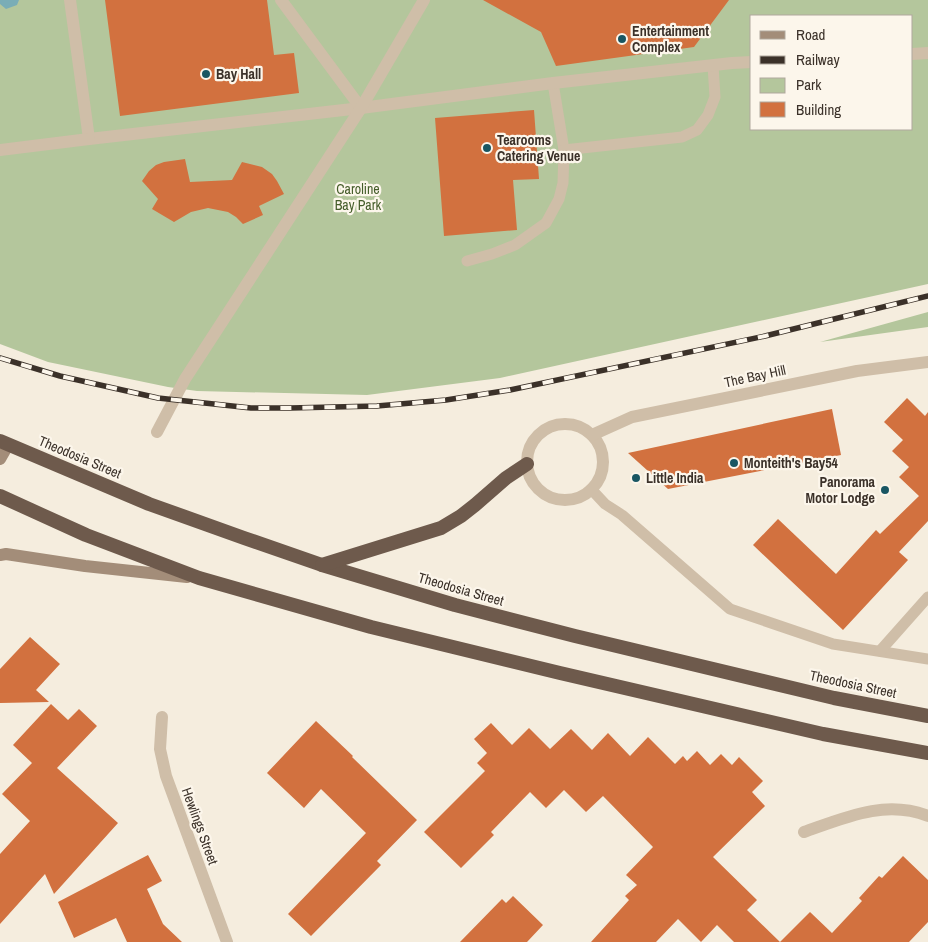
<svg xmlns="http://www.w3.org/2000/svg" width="928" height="942" viewBox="0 0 928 942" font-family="'Archivo Narrow',sans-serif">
<rect width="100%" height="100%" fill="#f5edde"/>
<!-- green -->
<g fill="#b4c69c" fill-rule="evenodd">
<path d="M0,0H928V284L500,378L367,395L197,391L168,387L48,362L0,344ZM752,16H912V129H752Z"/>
<path d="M928,312V327L820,342Z"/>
</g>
<!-- water -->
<path fill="#7aadb6" d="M0,0H19L17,5L6,9L0,4Z"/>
<!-- building -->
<g fill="#d2713f">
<path d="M105,0H267L274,55L294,53L299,93L120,116Z"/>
<path d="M483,0H729L694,47L556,66L541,32Z"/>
<path d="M534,110L539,179L513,180L517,230L444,236L435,118Z"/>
<path d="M185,159L190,182L232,180L242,162L262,167L272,174L277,181L284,194L259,206L263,215L243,224L236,217L228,212L208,208L191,212L174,222L152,209L158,199L142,181L149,171L156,165L164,162Z"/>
<path d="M907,398L925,416L928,412V521L899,552L908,560L843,630L753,545L778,519L836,574L876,530L880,534L919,496L899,477L909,467L892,451L903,440L884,422Z"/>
<path d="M832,409L841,455L668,489L628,453Z"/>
<path d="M30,637L60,664L36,690L49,702L0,703V669Z"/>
<path d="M51,704L68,720L79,709L97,726L57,768L118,823L54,894L45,874L0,924V854L30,821L2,794L32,763L13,745Z"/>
<path d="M316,721L353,756L352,757L417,820L377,861L381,865L311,936L288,914L366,833L321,789L304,808L267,773Z"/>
<path d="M491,723L512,745L529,728L550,749L571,729L592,750L608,733L630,756L648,737L675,764L683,756L687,761L697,751L710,765L721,754L732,765L739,757L763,781L752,792L765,806L713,857L757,900L747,910L780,942L810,912L832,933L862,901L859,898L879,876L882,878L903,856L928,880V922L909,942H734L717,925L701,942L678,919L656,942H591L629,900L625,896L637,885L626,875L653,847L603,796L586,812L564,790L546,808L530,792L491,832L494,835L461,868L424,832L485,771L477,763L487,753L474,739Z"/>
<path d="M148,855L162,881L147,889L163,924L182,942H127L116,918L74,938L58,902Z"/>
<path d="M513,896L543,925L527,942H460L502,899L506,903Z"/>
</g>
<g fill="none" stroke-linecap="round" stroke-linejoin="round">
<!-- service -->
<g stroke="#cfbea8" stroke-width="11">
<path d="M553,83L564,150"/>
<path d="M467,261L492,254L515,245L546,223L559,199L563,183L564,150L682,137L697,130L708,115L715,97L713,65"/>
<path d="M591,489L605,504L622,515L730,609L833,644L928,659"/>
<path d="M880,651L928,597"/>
</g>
<!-- pedestrian -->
<g stroke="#cfbea8" stroke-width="12">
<path d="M70,0L89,139L361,108L553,83L732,63L752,62"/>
<path d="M281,0L361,108"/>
<path d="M912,54L928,53"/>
<path d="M0,150L89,139"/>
<path d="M157,432L185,379L361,108L424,0"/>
</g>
<!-- minor -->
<g stroke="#cfbea8" stroke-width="12">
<circle cx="565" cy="462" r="38"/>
<path d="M592,435L632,417L857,371L928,362"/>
<path d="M162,717L160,749L166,776L227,942"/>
<path d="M804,832C844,818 885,799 928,816"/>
</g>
<!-- secondary -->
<g stroke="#a38d79" stroke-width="12">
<path d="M0,459L8,445"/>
<path d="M0,555L6,554L85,566L187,577"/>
</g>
<!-- trunk -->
<g stroke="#6e5a4c" stroke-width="14">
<path d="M0,441L149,504L244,538L322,565L455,605L575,636L834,698L928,716"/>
<path d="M0,496L86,535L199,578L371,627L560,673L823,734L928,753"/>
<path d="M322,565L441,528L461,516L475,505L506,478L527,464"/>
</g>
<!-- rail casing -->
<g stroke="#3b3129" stroke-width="5.5">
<path id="rail" d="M0,358L60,376L158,398L251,408H290L377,406L446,400L510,390L765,336L928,296"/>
</g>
<!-- rail -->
<use href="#rail" stroke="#fcf6eb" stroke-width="4" stroke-dasharray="11" stroke-linecap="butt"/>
</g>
<!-- markers -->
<g fill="#195662" stroke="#fcf6eb" stroke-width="2">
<circle cx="622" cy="39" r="5"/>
<circle cx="206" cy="74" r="5"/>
<circle cx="487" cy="148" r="5"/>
<circle cx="734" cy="463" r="5"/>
<circle cx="636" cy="478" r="5"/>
<circle cx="885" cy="490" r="5"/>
</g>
<g text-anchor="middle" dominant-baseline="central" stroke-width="4.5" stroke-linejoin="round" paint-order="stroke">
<!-- poi labels -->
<g font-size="14" font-weight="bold" fill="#3b3129" stroke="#fcf6eb" text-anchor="start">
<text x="632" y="31">Entertainment<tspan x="632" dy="16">Complex</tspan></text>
<text x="216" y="74">Bay Hall</text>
<text x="497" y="140">Tearooms<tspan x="497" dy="16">Catering Venue</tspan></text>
<text x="744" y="463">Monteith's Bay54</text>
<text x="646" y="478">Little India</text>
<text x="875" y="482" text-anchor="end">Panorama<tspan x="875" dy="16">Motor Lodge</tspan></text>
</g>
<!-- park labels -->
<g font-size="14" fill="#455d2a" stroke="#fcf6eb">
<text x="358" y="189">Caroline<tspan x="358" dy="16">Bay Park</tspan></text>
</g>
<!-- street labels -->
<g font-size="14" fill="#3b3129" stroke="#fcf6eb">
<text transform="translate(755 376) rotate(-12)">The Bay Hill</text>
<text transform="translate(80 457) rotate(23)">Theodosia Street</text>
<text transform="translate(461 589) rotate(16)">Theodosia Street</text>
<text transform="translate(853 684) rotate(12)">Theodosia Street</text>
<text transform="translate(200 826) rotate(70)">Hewlings Street</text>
</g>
</g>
<!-- legend -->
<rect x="750" y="15" width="162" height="115" fill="#fcf6eb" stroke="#afa79d"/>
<rect x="760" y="31" width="25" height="8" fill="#a38d79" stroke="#afa79d"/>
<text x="796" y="40" font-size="15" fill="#3b3129">Road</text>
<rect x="760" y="56" width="25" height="8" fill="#3b3129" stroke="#afa79d"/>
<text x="796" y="65" font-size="15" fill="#3b3129">Railway</text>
<rect x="760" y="78" width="25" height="15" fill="#b4c69c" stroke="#afa79d"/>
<text x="796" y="90" font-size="15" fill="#3b3129">Park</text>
<rect x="760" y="102" width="25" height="15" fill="#d2713f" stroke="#afa79d"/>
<text x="796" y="115" font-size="15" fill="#3b3129">Building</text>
</svg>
